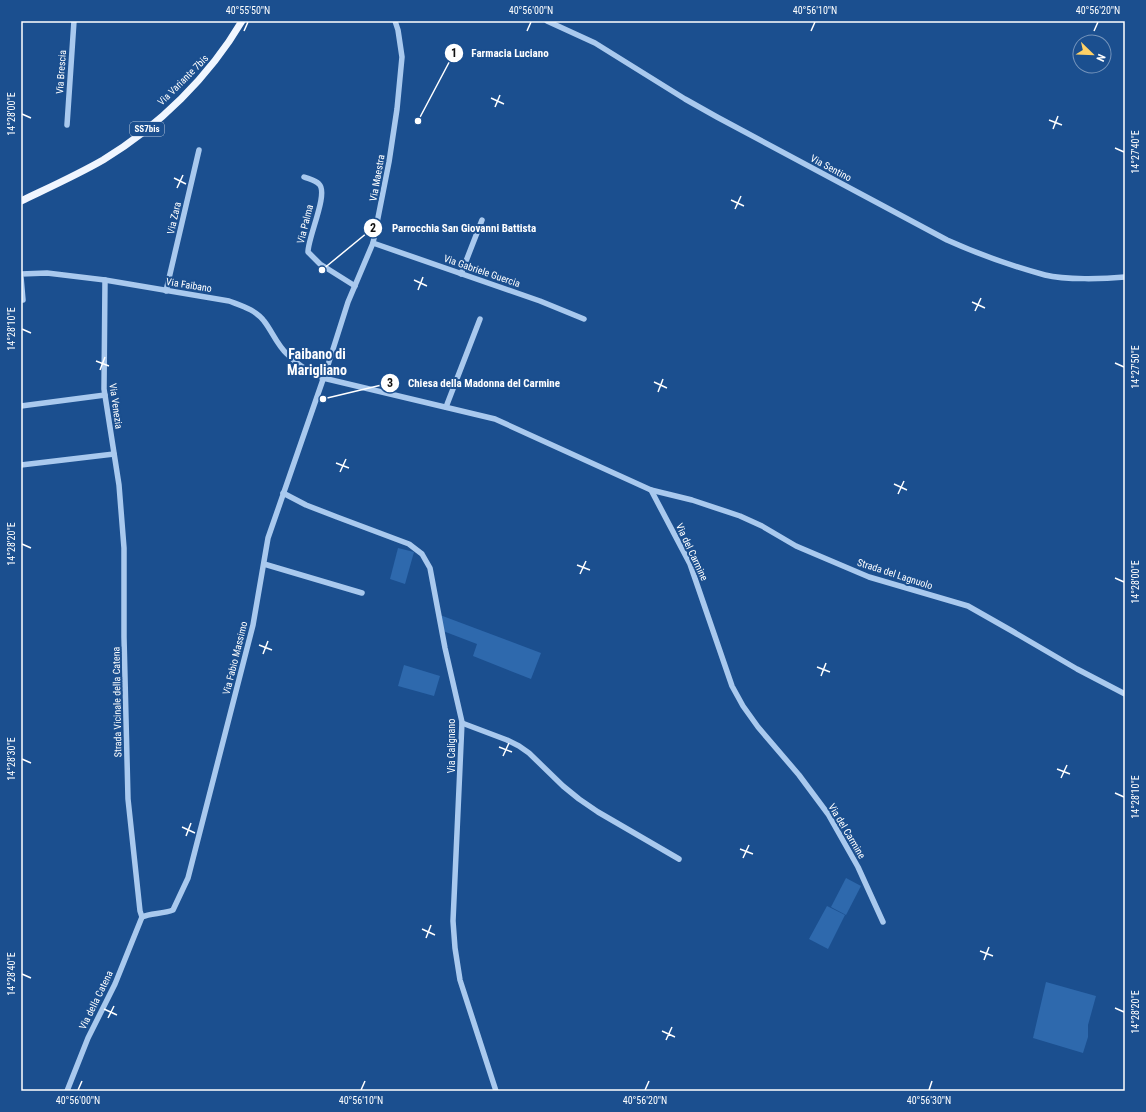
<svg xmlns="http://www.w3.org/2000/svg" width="1146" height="1112" viewBox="0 0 1146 1112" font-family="'Roboto Condensed',sans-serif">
<rect width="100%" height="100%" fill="#1b4f8f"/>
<!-- green -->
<g fill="#2e69ad">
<path d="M398,548L414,552L405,584L390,579Z"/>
<path d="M440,615L541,653L531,679L473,656L477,644L443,631Z"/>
<path d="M404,665L440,676L434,696L398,686Z"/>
<path d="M846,878L861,886L846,915L831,907Z"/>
<path d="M827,906L845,915L828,949L809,939Z"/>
<path d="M1046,982L1096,996L1088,1025V1037L1083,1053L1033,1038Z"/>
</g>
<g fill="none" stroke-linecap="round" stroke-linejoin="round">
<!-- minor -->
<g stroke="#a9c9ee" stroke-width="5.5">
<path d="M547,21L595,43L685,99L717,117L947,240C978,254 1012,266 1045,275C1065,280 1104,279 1125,277"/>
<path d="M67,125L74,21"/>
<path d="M304,177C309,179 315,180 319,184C329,193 308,237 308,252L320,264L355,286"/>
<path d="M373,243L540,301L584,319"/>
<path d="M21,274L47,273L105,280L229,301C242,306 256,310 264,321C272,331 277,345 287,354C297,365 310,372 323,378L495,419L651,490L690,564L732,686L743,706L758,727L799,775L828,814L858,867L883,922"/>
<path d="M461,274L482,220"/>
<path d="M21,277L23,300"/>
<path d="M105,280L104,389L119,485L124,548V637L128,799L140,911L142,917"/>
<path d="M166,291L199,150"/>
<path d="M21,406L105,395"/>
<path d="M446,407L480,319"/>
<path d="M21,465L114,454"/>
<path d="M651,490L692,500L740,516L762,526L796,546L869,577L968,606L1012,631L1077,669L1125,694"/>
<path d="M283,493L306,505L337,517L409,544L422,554L430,568L445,648L462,722L453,921L455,948L460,980L496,1091"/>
<path d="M264,564L362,593"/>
<path d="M462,723L507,740L519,746L529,753L563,786L579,799L598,812L679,859"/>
<path d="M142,917C150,913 163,914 173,910L188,878L253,625L268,538L327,368L348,302L373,243L389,162L397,109L402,57L398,30L395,21"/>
<path d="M67,1091L88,1038L115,984L142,917"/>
</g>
<!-- major -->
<path stroke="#f0f6ff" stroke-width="7" d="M21,201C48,188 77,175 103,160C159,126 209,77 242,21"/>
</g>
<!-- ticks -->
<path fill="none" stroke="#fff" stroke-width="1.5" d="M244,31L248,22M527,31L531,22M811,31L815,22M1094,31L1098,22M491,98L504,104M495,107L500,95M22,114L31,118M1049,120L1062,125M1053,129L1058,116M1115,148L1124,152M174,178L186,184M177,188L183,175M731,200L744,206M735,209L741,196M414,280L427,286M418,290L423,277M972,302L985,308M975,311L981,298M22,329L31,333M96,361L109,366M1115,363L1124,367M100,370L105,357M654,382L667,388M658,392L663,379M336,463L349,468M340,472L346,459M894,484L907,490M898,494L904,481M22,544L31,548M577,565L590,570M580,574L586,561M1115,578L1124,582M259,645L272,650M263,654L268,641M817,667L830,672M821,676L826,663M499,747L512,752M503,756L509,743M22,759L31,763M1057,769L1070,774M1061,778L1067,765M1115,793L1124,797M182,827L195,833M186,836L191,823M740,849L753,854M743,858L749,845M422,929L435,935M426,938L431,925M980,951L993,956M984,960L989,947M22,974L31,978M1115,1008L1124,1012M104,1009L117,1015M108,1018L114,1006M662,1031L675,1037M666,1040L672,1027M78,1090L82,1081M361,1090L365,1081M645,1090L649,1081M929,1090L932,1081"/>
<g text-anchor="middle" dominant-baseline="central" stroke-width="4" stroke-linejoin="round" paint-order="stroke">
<!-- shield labels -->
<rect fill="#1b4f8f" stroke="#bbcadd" stroke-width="1" x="130" y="122" width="34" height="14" rx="3"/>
<g font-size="9" font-weight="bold" fill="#fff">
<text x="147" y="129">SS7bis</text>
</g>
<!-- street labels -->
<g font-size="10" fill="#fff" stroke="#1b4f8f">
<text transform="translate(61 72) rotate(-86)">Via Brescia</text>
<text transform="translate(183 80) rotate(-45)">Via Variante 7bis</text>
<text transform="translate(831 168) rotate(28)">Via Sentino</text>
<text transform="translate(377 178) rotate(-80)">Via Maestra</text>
<text transform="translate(174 218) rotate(-77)">Via Zara</text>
<text transform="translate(305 224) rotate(-76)">Via Palma</text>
<text transform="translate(482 271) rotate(19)">Via Gabriele Guercia</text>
<text transform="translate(189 285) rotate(9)">Via Faibano</text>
<text transform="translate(116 406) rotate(82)">Via Venezia</text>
<text transform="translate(692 552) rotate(65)">Via del Carmine</text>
<text transform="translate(895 574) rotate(18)">Strada del Lagnuolo</text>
<text transform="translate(235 658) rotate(-76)">Via Fabio Massimo</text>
<text transform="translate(117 702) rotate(-91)">Strada Vicinale della Catena</text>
<text transform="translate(451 746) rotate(-90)">Via Calignano</text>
<text transform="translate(847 831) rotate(59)">Via del Carmine</text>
<text transform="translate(96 1000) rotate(-64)">Via della Catena</text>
</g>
<!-- district labels -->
<g font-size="14" font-weight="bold" fill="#fff" stroke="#1b4f8f">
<text x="317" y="354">Faibano di<tspan x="317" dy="16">Marigliano</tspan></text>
</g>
</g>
<!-- callouts -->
<path fill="none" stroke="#fff" stroke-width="1.5" d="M418 121L454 53M322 270L373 228M323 399L390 383"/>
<g fill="#fff" stroke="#1b4f8f" stroke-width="1.5">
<circle cx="418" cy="121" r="4"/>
<circle cx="322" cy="270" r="4"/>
<circle cx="323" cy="399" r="4"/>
<circle cx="454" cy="53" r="10"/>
<circle cx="373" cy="228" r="10"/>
<circle cx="390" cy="383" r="10"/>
</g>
<g font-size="12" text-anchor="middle" font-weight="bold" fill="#111">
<text x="454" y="57">1</text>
<text x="373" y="232">2</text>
<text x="390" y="387">3</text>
</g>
<g font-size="11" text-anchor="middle" font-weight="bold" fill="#fff" stroke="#1b4f8f" stroke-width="4" stroke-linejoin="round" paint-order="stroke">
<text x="510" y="57">Farmacia Luciano</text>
<text x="464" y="232">Parrocchia San Giovanni Battista</text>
<text x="484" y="387">Chiesa della Madonna del Carmine</text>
</g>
<!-- border -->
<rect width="1146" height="1112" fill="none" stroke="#1b4f8f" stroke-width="44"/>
<!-- north arrow -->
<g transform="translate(1092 54) rotate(113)"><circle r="19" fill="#1b4f8f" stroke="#7695bc"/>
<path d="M0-3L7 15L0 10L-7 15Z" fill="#ffd166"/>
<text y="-6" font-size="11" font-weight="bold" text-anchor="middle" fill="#ffffff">N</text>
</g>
<rect x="22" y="22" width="1102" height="1068" fill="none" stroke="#fff" stroke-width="1.5"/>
<g font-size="10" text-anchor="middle" fill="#fff">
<text x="248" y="14">40°55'50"N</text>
<text x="531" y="14">40°56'00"N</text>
<text x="815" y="14">40°56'10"N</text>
<text x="1098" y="14">40°56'20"N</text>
<text transform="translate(11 114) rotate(-90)" y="4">14°28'00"E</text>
<text transform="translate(1135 152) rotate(-90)" y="4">14°27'40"E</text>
<text transform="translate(11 329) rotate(-90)" y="4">14°28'10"E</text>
<text transform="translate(1135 367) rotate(-90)" y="4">14°27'50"E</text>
<text transform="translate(11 544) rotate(-90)" y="4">14°28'20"E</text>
<text transform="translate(1135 582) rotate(-90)" y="4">14°28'00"E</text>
<text transform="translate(11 759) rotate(-90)" y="4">14°28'30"E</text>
<text transform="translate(1135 797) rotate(-90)" y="4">14°28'10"E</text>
<text transform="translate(11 974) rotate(-90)" y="4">14°28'40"E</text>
<text transform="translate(1135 1012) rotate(-90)" y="4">14°28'20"E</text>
<text x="78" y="1104">40°56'00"N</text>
<text x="361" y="1104">40°56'10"N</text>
<text x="645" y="1104">40°56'20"N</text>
<text x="929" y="1104">40°56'30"N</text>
</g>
</svg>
